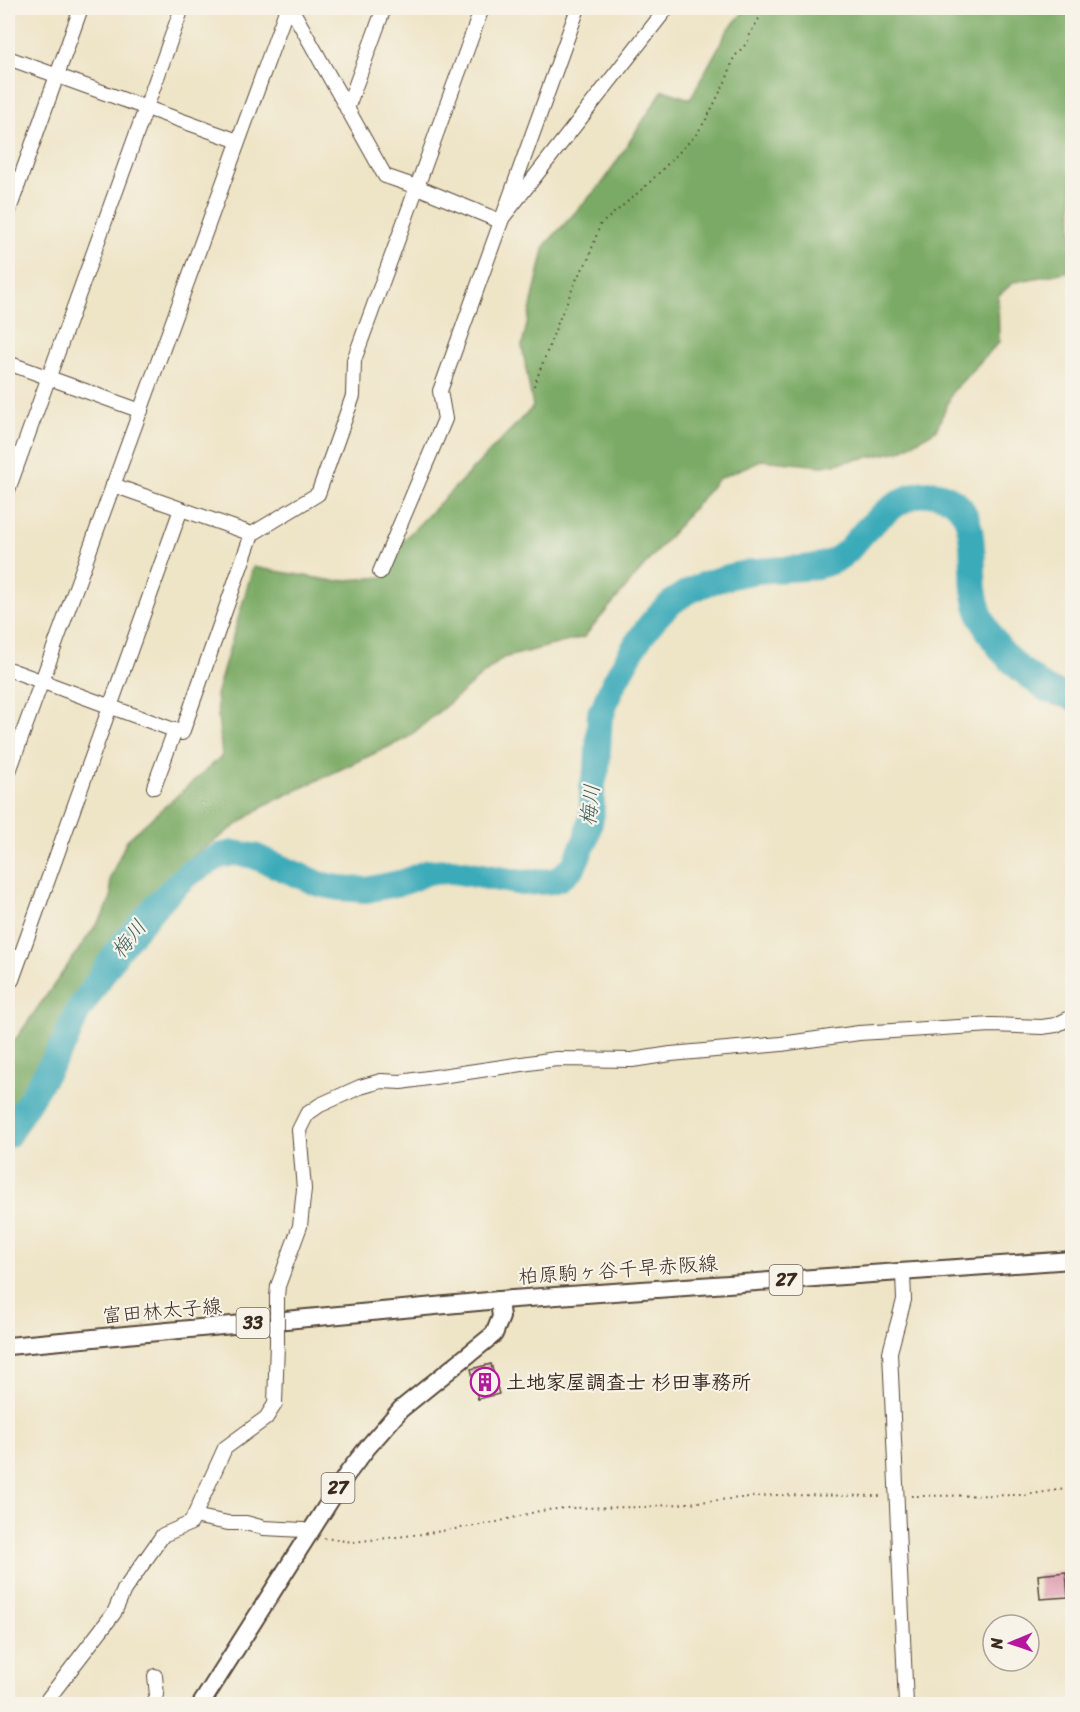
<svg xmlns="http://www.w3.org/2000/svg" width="1080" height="1712" viewBox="0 0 1080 1712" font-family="Sriracha,'Klee One',sans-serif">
<rect width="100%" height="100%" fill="#f7f3e8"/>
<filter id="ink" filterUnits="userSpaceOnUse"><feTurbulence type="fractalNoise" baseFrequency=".0167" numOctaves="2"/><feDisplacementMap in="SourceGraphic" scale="12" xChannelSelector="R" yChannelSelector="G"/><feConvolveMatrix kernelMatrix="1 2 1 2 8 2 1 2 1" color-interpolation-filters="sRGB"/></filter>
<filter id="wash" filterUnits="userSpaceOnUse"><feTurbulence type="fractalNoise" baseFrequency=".008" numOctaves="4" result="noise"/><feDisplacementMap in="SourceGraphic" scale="24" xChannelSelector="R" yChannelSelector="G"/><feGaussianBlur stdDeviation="1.35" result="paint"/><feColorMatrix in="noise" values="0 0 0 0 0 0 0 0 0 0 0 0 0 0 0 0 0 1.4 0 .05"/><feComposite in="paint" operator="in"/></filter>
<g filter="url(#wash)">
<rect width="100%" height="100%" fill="#eee4c6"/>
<!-- forest -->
<path fill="#7aaa65" stroke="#5a6a42" stroke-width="1.5" d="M747,8H1072V271L1014,282L998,296L999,342L953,391L936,430L900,451L823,466L761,460L718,479L584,637L503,658L407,738L265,805L178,867L99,960L8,1114V1050L103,915L111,898L110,878L127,840L222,756L216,695L253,567L334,581L384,577L401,543L533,407L522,346L545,245L604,181L663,90L690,99L728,30Z"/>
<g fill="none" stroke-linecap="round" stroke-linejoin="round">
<!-- river -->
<path stroke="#3baab9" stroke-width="26" d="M8,1135L65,1042L77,1013L119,949L157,904L188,874L219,856L234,853L254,856L319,884L340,888L366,890L404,882L428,872L453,871L522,883L553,881L560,878L573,867L586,839L592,814V787L597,768L600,713L603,712C607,694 616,679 625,663C657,604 686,583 752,572C778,567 809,572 833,561C849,554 856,539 869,527C890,506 922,481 952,500C978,516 971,563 974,589C979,627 1002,657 1032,678C1036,682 1041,686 1046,689C1054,693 1064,694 1072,697"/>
</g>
<g id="blocks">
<!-- building -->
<g fill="#da93a9">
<path d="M491,1364L499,1394L478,1399L471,1369Z"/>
<path d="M1066,1572L1068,1597L1040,1599L1038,1575Z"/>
</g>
</g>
</g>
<g filter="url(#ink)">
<use href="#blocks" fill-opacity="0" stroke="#564637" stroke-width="1.5"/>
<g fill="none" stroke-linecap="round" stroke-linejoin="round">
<!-- minor casing -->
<g stroke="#564637" stroke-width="16">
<g id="minor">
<path d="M291,8L385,176L417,187L500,221L667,8"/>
<path d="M8,58L238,141"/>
<path d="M347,109L384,8"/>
<path d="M8,213L81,8"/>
<path d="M8,363L141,411"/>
<path d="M113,485L252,534"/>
<path d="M8,490L182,8"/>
<path d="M380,572L445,419L440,391L578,8"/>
<path d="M8,669L182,733L252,534L318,494L353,396L354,360L482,8"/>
<path d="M8,774L287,8"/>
<path d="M154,787L175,730"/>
<path d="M8,979L12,980L181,509"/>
<path d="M903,1272L904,1300L890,1352L906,1704"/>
<path d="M277,1297L278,1286L300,1226L304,1189L299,1130L307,1114L320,1105L360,1087L381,1081L401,1082L556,1059L632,1060L671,1054L781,1044L859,1033L992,1025L1042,1027L1056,1025L1072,1017"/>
<path d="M194,1516L228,1523H246L264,1528L303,1530L310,1534"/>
<path d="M44,1704L114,1613L124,1590L163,1535L191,1523L225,1448L266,1418L275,1404L277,1343"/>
<path d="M152,1704L157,1695L155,1676"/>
</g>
</g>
<!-- major casing -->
<g stroke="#564637" stroke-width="20">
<g id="major">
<path d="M8,1346L499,1300L1072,1260"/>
<path d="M201,1704L347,1474L367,1448L401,1409L494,1334L501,1317L499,1300"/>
</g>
</g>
<!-- path -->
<g stroke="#564637" stroke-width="2" stroke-dasharray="1.5 4.5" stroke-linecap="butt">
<path d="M534,386L559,320L578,276L588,260L600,225L647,185L696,135L707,118L727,78L734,57L747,43L750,34L765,8"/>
<path d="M911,1496L1025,1495L1072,1488"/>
<path d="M324,1538L353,1542L422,1534L493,1523L539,1511L565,1508L646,1507L772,1495L884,1496"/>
</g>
<!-- minor -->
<use href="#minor" stroke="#fff" stroke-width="14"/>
<!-- major -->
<use href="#major" stroke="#fff" stroke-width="16"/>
<!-- minor-bridge casing -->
<g stroke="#564637" stroke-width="16" stroke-linecap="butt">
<path id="minor-bridge" d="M277,1297V1343"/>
</g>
<!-- minor-bridge -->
<use href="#minor-bridge" stroke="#fff" stroke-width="14"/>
</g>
</g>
<!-- icons -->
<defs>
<g id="building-ring" transform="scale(1.5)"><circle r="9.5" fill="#f7f3e8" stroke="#b5179e" stroke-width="1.5"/><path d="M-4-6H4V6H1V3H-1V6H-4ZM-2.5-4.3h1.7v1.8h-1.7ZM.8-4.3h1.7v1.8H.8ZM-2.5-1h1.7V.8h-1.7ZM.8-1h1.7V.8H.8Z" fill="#b5179e"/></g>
</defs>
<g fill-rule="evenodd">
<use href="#building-ring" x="485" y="1382"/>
</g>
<g text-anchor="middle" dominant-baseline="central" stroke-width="4.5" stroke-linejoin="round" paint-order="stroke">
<!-- shield labels -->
<g fill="#f7f3e8" stroke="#73665b" stroke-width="1.5">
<rect x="769.5" y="1265" width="33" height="30" rx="4.5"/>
<rect x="236.5" y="1308" width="33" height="30" rx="4.5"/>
<rect x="321.5" y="1473" width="33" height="30" rx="4.5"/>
</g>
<g font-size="18" font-weight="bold" fill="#3b2a1e">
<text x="786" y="1280">27</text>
<text x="253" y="1323">33</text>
<text x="338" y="1488">27</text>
</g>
<!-- street labels -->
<g font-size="20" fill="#3b2a1e" stroke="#f7f3e8">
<text transform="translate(618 1270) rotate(-4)">柏原駒ヶ谷千早赤阪線</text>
<text transform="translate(162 1311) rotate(-5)">富田林太子線</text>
</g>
<!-- poi labels -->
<g font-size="20" font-weight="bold" fill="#3b2a1e" stroke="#f7f3e8" text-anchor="start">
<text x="506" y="1382">土地家屋調査士 杉田事務所</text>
</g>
<!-- water labels -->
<g font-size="21" font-style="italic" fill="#3b5d5c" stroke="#f7f3e8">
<text transform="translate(590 805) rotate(-84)">梅川</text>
<text transform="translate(129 939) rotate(-52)">梅川</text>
</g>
</g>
<!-- margin -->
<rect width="1080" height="1712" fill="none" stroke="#f7f3e8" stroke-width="30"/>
<!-- north arrow -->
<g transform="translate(1011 1643) rotate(268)"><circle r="28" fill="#f7f3e8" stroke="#aca397" stroke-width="1.5"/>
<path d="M0-4.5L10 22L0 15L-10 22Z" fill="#b5179e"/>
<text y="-9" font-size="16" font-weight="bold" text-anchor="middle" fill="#3b2a1e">N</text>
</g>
</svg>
